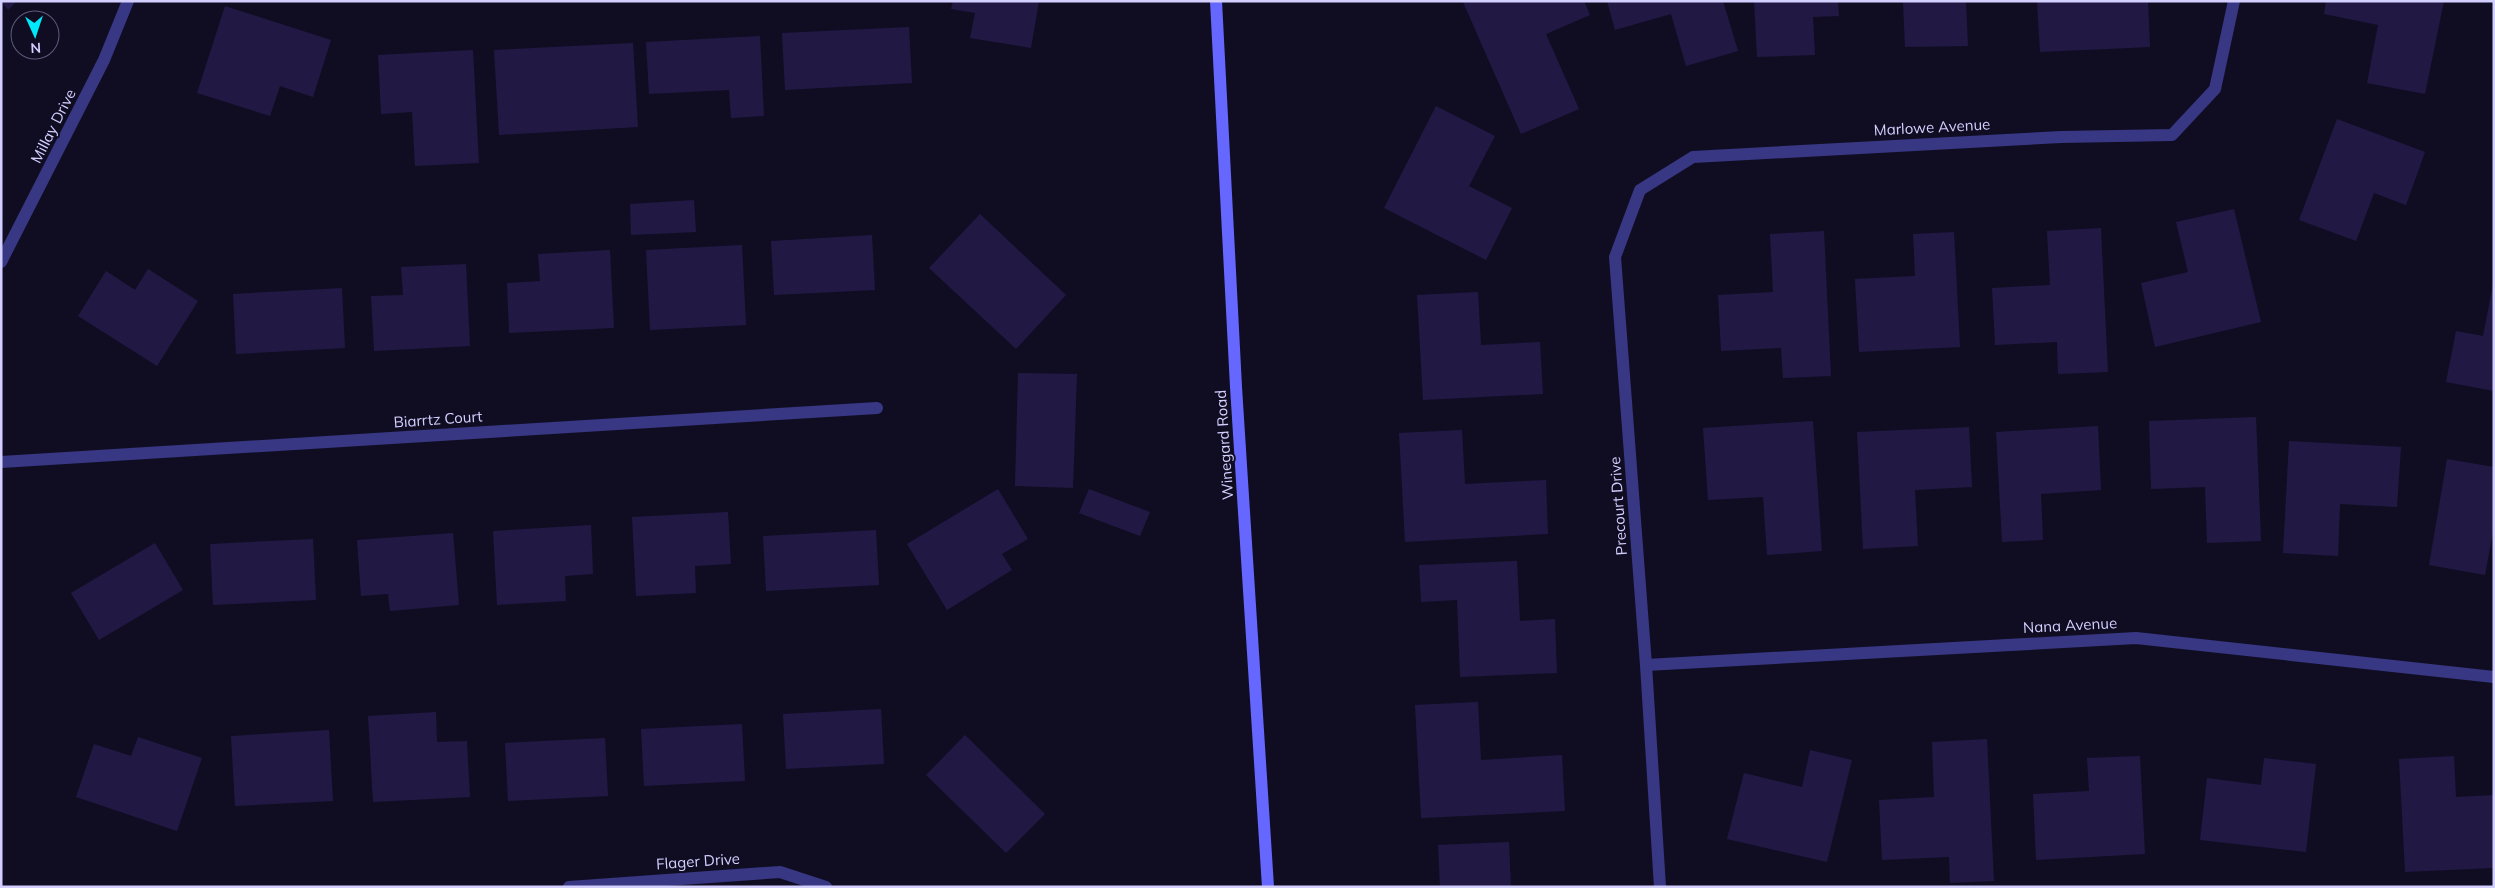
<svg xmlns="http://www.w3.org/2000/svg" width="2495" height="888" viewBox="0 0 2495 888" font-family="Mulish,sans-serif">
<rect width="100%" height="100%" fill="#100d23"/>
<!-- building -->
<g fill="#211944">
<path d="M1,1H17L8,10Z"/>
<path d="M953,1H1039L1031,48L970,38L975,13L951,9Z"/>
<path d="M1466,1H1584L1590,15L1546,34L1579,109L1521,134L1463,2Z"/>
<path d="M1607,1H1723L1738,51L1686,66L1671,14L1615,30Z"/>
<path d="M1754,1H1838L1839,16L1813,17L1815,55L1757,57Z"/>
<path d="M1903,1H1966L1968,46L1905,47Z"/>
<path d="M2037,1H2148L2150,47L2040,52Z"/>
<path d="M2326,1H2444L2425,94L2367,83L2378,25L2324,14Z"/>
<path d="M225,6L331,40L313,97L280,86L270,116L197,93Z"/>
<path d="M909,27L912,83L785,90L782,33Z"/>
<path d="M760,36L764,116L731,118L729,90L649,94L646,42Z"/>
<path d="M633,43L638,127L499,135L494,50Z"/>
<path d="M473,50L479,163L415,166L412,112L381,114L378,55Z"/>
<path d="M1436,106L1495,136L1469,186L1512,208L1486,260L1384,208Z"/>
<path d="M2337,119L2425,152L2406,205L2374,193L2356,241L2299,220Z"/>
<path d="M694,200L696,232L631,235L630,204Z"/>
<path d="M2234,209L2261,322L2155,347L2141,283L2188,272L2176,222Z"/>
<path d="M980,214L1066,295L1016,349L929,268Z"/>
<path d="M2101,228L2108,372L2058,374L2057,342L1995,345L1992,288L2050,285L2047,231Z"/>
<path d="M1824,231L1831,376L1783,378L1781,348L1721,351L1718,295L1773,292L1770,234Z"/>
<path d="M1954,232L1960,347L1859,352L1855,279L1915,276L1913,234Z"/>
<path d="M872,235L875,290L774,295L771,241Z"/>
<path d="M742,245L746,325L650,330L646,250Z"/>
<path d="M610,250L614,328L509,333L507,283L540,281L538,254Z"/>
<path d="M466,264L470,346L374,351L371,296L403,295L401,267Z"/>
<path d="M148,269L198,301L157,366L78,316L106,271L135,290Z"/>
<path d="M2493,284L2494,391L2446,382L2456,331L2483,336Z"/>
<path d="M342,288L345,348L236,354L233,294Z"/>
<path d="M1478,292L1481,345L1540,342L1543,394L1423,400L1417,295Z"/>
<path d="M1018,373L1077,374L1073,488L1015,486Z"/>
<path d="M2256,417L2261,541L2207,543L2205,487L2151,489L2149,421Z"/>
<path d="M1813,421L1822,551L1767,555L1763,497L1708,500L1703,428Z"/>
<path d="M2098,426L2101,490L2041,494L2043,540L2002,542L1996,432Z"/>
<path d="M1969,427L1972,487L1915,490L1918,546L1863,549L1857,432Z"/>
<path d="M1462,430L1465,484L1546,480L1548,534L1405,542L1399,433Z"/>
<path d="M2289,441L2401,447L2397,507L2340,504L2338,556L2283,553Z"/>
<path d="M2447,459L2494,467V526L2485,575L2429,565Z"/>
<path d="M998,489L1028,539L1002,554L1012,570L947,610L907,544Z"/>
<path d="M1089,489L1150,512L1140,536L1079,513Z"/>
<path d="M728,512L731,564L695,566L696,593L636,596L632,517Z"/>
<path d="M591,525L593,574L565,576L566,601L497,605L493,531Z"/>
<path d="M876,530L879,585L766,591L763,536Z"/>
<path d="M453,533L459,605L390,611L388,594L361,596L357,540Z"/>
<path d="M313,539L316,600L213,605L210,544Z"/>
<path d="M155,543L183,590L99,640L71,593Z"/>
<path d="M1517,561L1520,621L1555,619L1557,673L1460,677L1457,600L1421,602L1419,565Z"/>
<path d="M1478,702L1481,760L1562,755L1565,811L1421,818L1415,705Z"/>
<path d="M881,709L884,764L786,769L783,714Z"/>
<path d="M436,712L437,742L467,741L470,797L373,802L368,716Z"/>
<path d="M742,724L745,781L644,786L641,729Z"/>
<path d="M329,730L333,801L235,806L231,736Z"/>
<path d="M965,735L1045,814L1006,853L926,775Z"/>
<path d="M138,737L202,758L177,831L76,797L94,744L131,756Z"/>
<path d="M605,738L608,796L508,801L505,743Z"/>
<path d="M1987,739L1994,881L1950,883L1949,857L1882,860L1879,800L1934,797L1932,742Z"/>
<path d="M1810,750L1852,760L1827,862L1727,839L1744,773L1802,787Z"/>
<path d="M2140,756L2145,854L2036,860L2033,794L2089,791L2087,758Z"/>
<path d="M2454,756L2456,797L2494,795V868L2405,872L2399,759Z"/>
<path d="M2264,758L2316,764L2306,852L2200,840L2207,778L2261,785Z"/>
<path d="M1509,842L1511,887H1440L1438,845Z"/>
</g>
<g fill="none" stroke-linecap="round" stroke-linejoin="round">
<!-- street -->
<g stroke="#383783" stroke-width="12">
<path d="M1,262L104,60L128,1"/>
<path d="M1,462L877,408"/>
<path d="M1646,665L2136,638L2494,677"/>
<path d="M569,887L780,872L826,887"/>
<path d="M1660,887L1646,665L1615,257L1640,190L1693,157L2061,137L2172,135L2215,89L2234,1"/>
</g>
<!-- secondary -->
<path stroke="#6667ff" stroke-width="12" d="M1216,1L1236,387L1268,887"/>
</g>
<g text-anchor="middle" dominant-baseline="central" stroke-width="4" stroke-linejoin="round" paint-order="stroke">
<!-- street labels -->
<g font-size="15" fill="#d3cfff" stroke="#100d23">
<text transform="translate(53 126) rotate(-63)">Millay Drive</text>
<text transform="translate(1932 127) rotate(-3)">Marlowe Avenue</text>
<text transform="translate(438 419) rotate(-4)">Biarrtz Court</text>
<text transform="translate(1224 445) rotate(-94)">Winegard Road</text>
<text transform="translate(1618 506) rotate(-94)">Precourt Drive</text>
<text transform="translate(2070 625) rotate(-3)">Nana Avenue</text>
<text transform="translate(698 861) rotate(-4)">Flager Drive</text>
</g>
</g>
<!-- border -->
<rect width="2495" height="888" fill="none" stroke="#d3cfff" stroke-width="5"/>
<!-- north arrow -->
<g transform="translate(35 35) rotate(177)"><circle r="24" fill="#100d23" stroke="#5e5b7b"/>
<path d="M0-4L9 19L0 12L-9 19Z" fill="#00e9fa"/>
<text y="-8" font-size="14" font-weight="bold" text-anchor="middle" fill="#d3cfff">N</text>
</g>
</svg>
